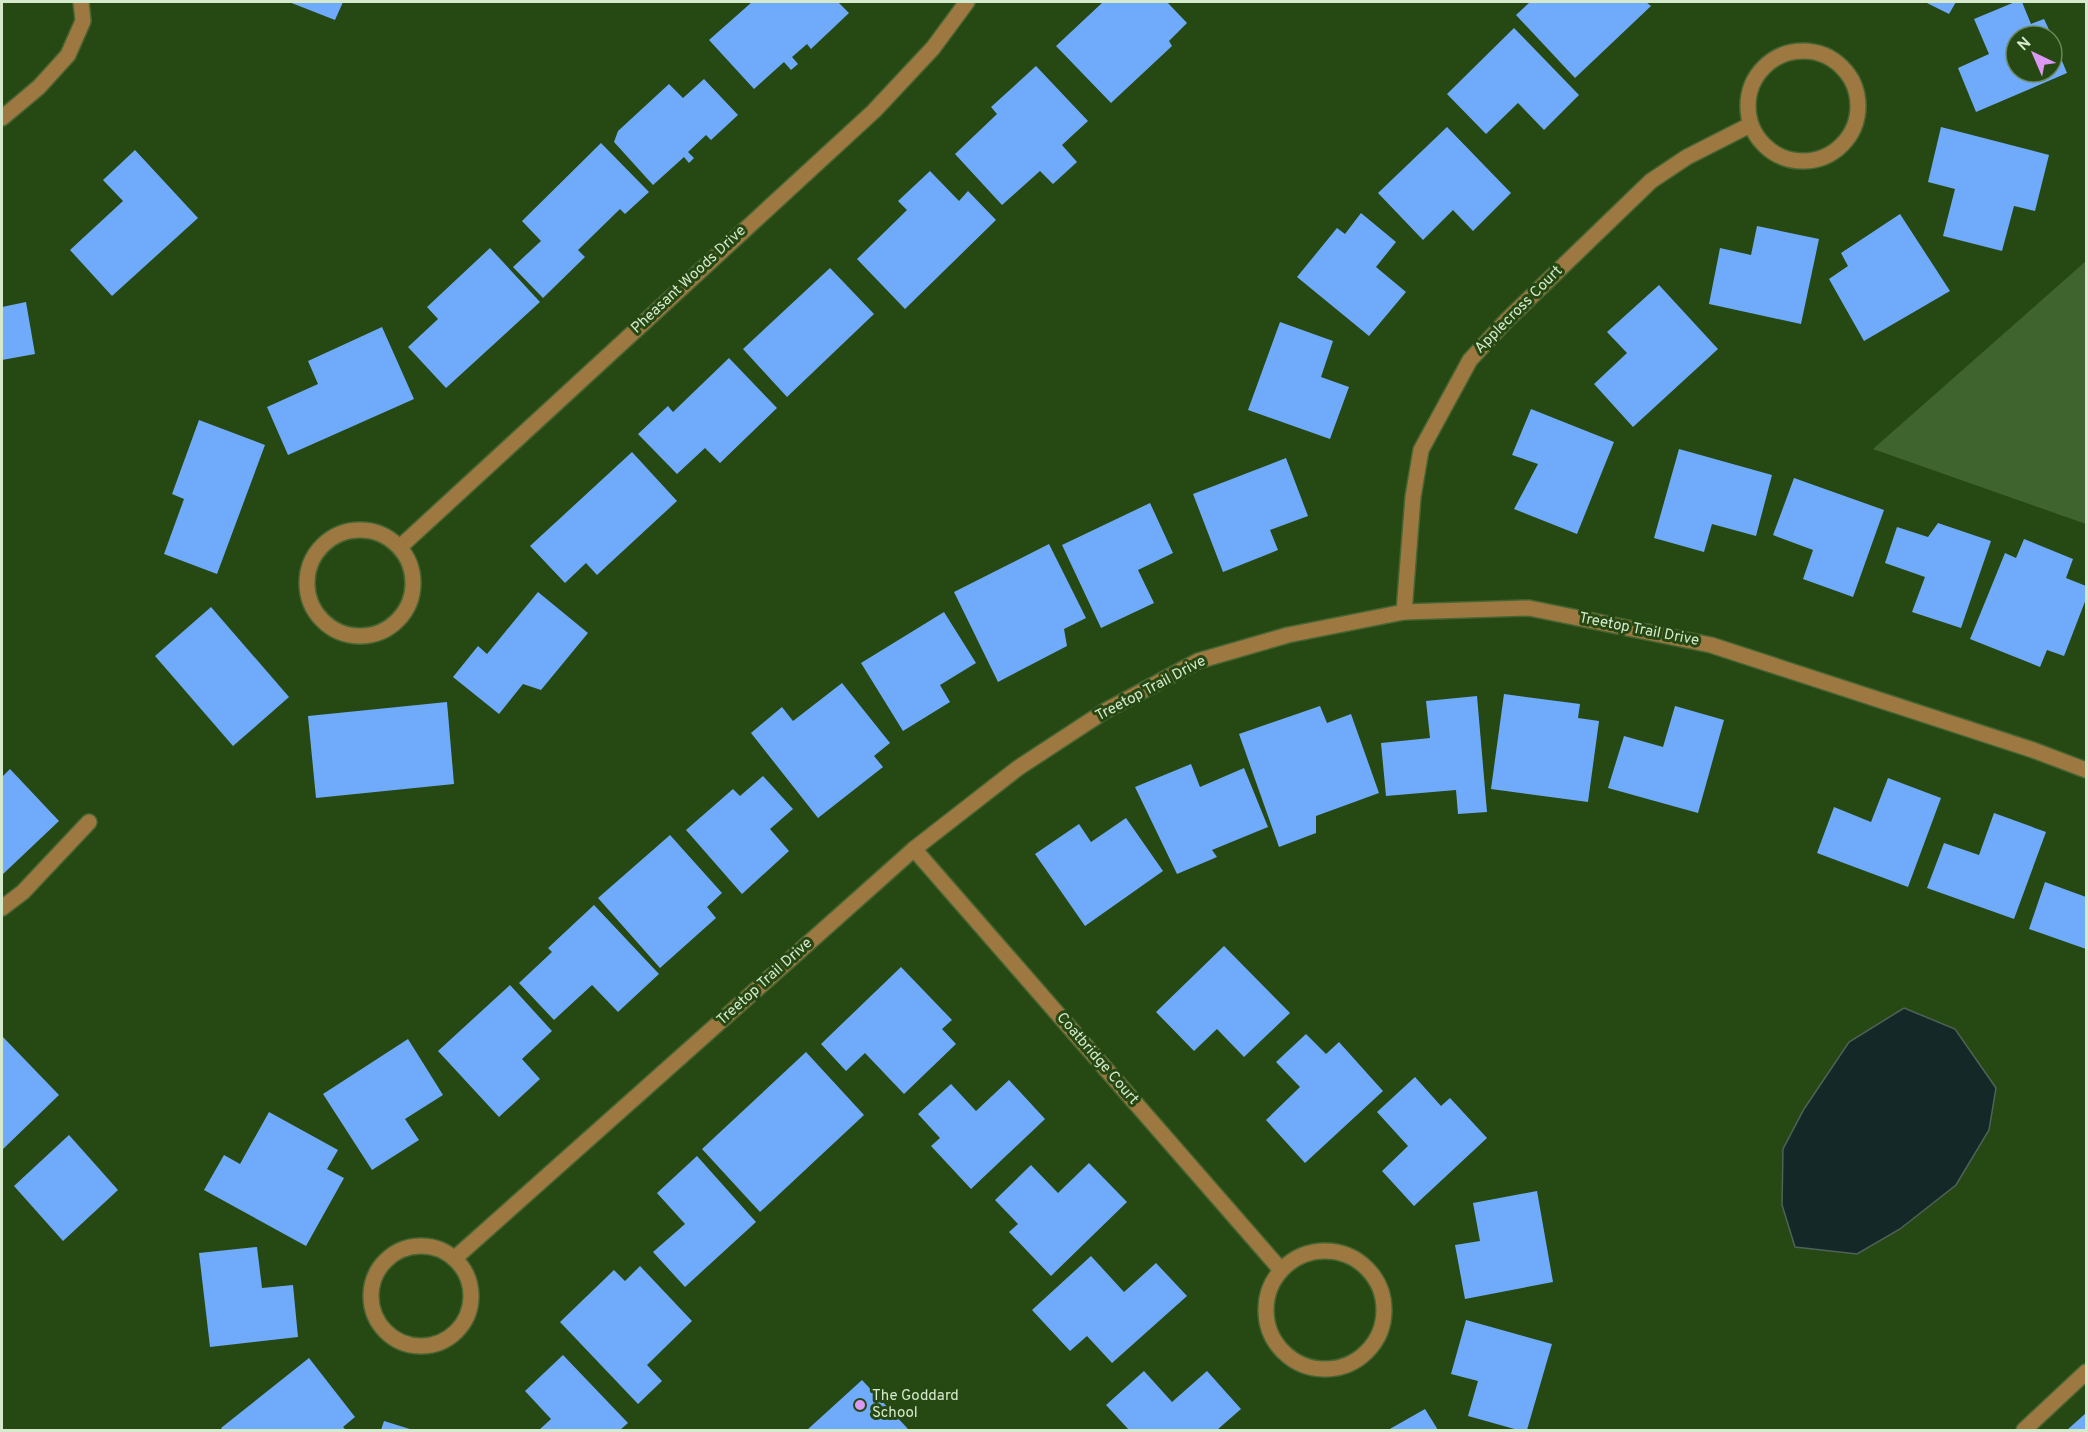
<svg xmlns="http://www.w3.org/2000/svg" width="2088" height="1432" viewBox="0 0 2088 1432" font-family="Overpass,sans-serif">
<rect width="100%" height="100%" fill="#264812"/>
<!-- green -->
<path fill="#40642e" d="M2086,261V524L1873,449Z"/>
<!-- water -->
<path fill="#142828" stroke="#4e6259" stroke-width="1.5" d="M1904,1008L1955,1029L1996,1088L1989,1130L1956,1185L1900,1229L1857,1254L1795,1247L1782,1205L1783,1149L1804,1109L1849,1042Z"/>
<!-- building -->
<g fill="#70abfb">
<path d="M289,2H343L335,20Z"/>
<path d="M752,2H838L849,13L811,49L807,44L792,57L798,64L791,70L784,62L754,89L709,40Z"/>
<path d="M1103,2H1167L1187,23L1169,41L1172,46L1111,103L1056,46Z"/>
<path d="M1530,2H1646L1651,6L1575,78L1516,15Z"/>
<path d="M1925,2H1956L1949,14Z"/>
<path d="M2015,2H2022L2031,24L2044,19L2052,36H2016V72H2052V37L2067,73L1976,112L1958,68L1989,54L1974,19Z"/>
<path d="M1514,28L1579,95L1544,130L1518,103L1486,134L1447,94Z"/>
<path d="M1036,66L1088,121L1062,145L1077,162L1053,184L1040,171L1002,205L955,154L997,114L991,107Z"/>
<path d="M704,79L738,115L711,140L706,135L688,152L694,158L689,163L684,157L653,185L614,142L618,131L669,84L683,98Z"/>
<path d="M1447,127L1511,193L1473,231L1453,210L1423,240L1378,193Z"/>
<path d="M1941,127L2049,155L2035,211L2014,206L2002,251L1943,236L1955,189L1928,182Z"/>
<path d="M601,143L649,192L625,214L620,209L578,250L585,257L543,298L513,267L541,241L522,221Z"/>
<path d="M135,150L198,218L112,296L70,250L123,201L103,180Z"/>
<path d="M930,171L959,201L968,191L996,220L905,309L857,259L907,210L898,201Z"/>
<path d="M1361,213L1396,242L1376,267L1406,292L1369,336L1297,277L1337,228L1345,234Z"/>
<path d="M1900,214L1950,291L1864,341L1829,279L1848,266L1841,253Z"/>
<path d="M1757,226L1819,239L1801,324L1709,304L1720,248L1751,255Z"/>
<path d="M490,248L540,302L446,388L408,347L438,319L427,307Z"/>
<path d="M830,268L874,314L787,397L743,349Z"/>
<path d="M1659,285L1718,349L1633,427L1594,384L1627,353L1607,332Z"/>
<path d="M26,302L35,354L2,360V307Z"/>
<path d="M1280,322L1333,341L1321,377L1349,387L1330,439L1248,410Z"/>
<path d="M382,327L414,399L288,455L267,407L318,384L308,361Z"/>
<path d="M729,358L777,408L720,463L705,448L677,474L638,434L668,406L673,412Z"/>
<path d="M1531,409L1614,442L1577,534L1514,509L1538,464L1512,455Z"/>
<path d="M199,420L265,445L217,574L164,554L184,499L172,494Z"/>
<path d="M1679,449L1772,475L1756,536L1712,524L1704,552L1654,538Z"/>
<path d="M632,452L677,501L597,575L586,563L565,583L530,546Z"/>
<path d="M1286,458L1308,516L1270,530L1278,550L1223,572L1193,494Z"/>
<path d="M1794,478L1884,510L1853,597L1803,579L1813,550L1773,535Z"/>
<path d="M1150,503L1173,553L1138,570L1154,603L1101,628L1062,545Z"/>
<path d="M1938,523L1991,541L1961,628L1912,612L1925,577L1885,563L1897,527L1928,537Z"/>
<path d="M2024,539L2073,559L2066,578L2086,586V599L2064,656L2047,650L2040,667L1970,639L2005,553L2016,558Z"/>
<path d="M1049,544L1086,618L1064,629L1067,646L998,682L954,592Z"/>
<path d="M538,592L588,633L541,690L523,684L499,714L453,677L478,646L487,654Z"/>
<path d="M211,607L289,697L233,746L155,656Z"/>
<path d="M944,612L976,663L940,685L950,702L903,731L861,663Z"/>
<path d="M842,683L890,743L874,756L883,767L818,818L751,733L782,707L793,721Z"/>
<path d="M1504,694L1580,704L1578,718L1599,721L1588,802L1491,789Z"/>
<path d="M1477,696L1487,812L1458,814L1456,790L1386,796L1381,743L1430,738L1426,701Z"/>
<path d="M447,702L454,784L316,798L308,716Z"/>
<path d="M1320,706L1327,723L1351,714L1379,793L1316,816V833L1279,847L1239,734Z"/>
<path d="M1675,706L1724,720L1698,813L1608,788L1624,736L1663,747Z"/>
<path d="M1191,764L1200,787L1244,768L1268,827L1212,850L1217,857L1177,874L1135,787Z"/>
<path d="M10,769L59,821L2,875V777Z"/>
<path d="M763,776L793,809L770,829L789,851L742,894L686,830L733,789L740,796Z"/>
<path d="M1888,778L1941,798L1908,887L1817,853L1834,807L1871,822Z"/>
<path d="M1994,813L2046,832L2014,919L1927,888L1944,843L1979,855Z"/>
<path d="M1126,818L1163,871L1085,926L1035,854L1079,824L1091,842Z"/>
<path d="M670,835L722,893L707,907L716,918L660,968L598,898Z"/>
<path d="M2045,882L2086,897V949L2029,929Z"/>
<path d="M594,905L659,974L618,1012L592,985L554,1020L519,983L552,952L548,948Z"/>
<path d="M1224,946L1290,1013L1244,1057L1217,1029L1194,1051L1156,1012Z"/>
<path d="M901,967L952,1020L942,1029L956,1044L904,1094L865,1053L846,1071L821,1044Z"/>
<path d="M510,985L552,1031L522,1059L540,1079L499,1117L438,1051Z"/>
<path d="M1306,1034L1326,1054L1339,1042L1383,1091L1305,1163L1266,1120L1300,1087L1276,1062Z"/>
<path d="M2,1036L59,1095L2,1150Z"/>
<path d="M408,1039L443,1095L405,1119L419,1140L372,1170L323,1094Z"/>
<path d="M806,1052L864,1115L760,1212L702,1149Z"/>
<path d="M1415,1077L1441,1106L1450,1098L1487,1138L1414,1206L1382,1171L1408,1146L1377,1112Z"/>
<path d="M1009,1080L1045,1119L971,1189L931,1146L940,1138L918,1114L951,1084L976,1111Z"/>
<path d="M269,1112L338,1150L327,1169L344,1178L306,1246L204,1190L224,1155L240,1164Z"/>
<path d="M69,1135L118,1190L63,1241L14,1186Z"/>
<path d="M697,1156L756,1222L685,1287L653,1252L685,1224L657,1193Z"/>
<path d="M1089,1163L1127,1202L1051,1276L1009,1232L1018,1224L995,1200L1031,1165L1058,1193Z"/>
<path d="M1537,1191L1553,1282L1465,1299L1455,1245L1480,1241L1473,1203Z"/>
<path d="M257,1247L262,1288L293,1285L298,1337L210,1347L199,1253Z"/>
<path d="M1091,1256L1124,1292L1156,1263L1187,1296L1112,1363L1087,1336L1070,1351L1032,1310Z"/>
<path d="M640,1266L692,1321L647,1365L662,1381L638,1404L560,1322L614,1270L625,1281Z"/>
<path d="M1466,1320L1552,1344L1527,1430H1518L1468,1416L1478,1381L1451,1374Z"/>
<path d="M563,1355L628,1423L620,1430H539L551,1419L525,1391Z"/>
<path d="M309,1358L355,1417L343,1427L346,1430H223L221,1428Z"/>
<path d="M1144,1371L1172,1402L1207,1371L1241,1409L1217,1430H1129L1106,1405Z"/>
<path d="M862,1380L909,1430H807Z"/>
<path d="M1425,1409L1438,1430H1388Z"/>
<path d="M2086,1413V1430H2067Z"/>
<path d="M384,1421L413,1430H381Z"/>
</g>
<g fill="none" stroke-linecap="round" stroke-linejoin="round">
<!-- minor casing -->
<g stroke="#466533" stroke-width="18">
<g id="minor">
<circle cx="1803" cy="106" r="55"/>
<path d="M2,118L39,87L68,55L83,21L81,2"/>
<circle cx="360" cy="583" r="53"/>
<path d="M400,547L874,111L933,48L967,2"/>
<path d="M1404,612L1413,497L1421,450L1470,360L1506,321L1651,181L1687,157L1750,125"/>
<path d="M914,849L1281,1270"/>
<path d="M2,908L23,892L89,822"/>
<circle cx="421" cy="1296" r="50"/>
<circle cx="1325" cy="1310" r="59"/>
<path d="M455,1258L914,849L1018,768L1105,711L1198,661L1288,635L1404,612L1529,608L1711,645L2033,750L2086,770"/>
<path d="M2024,1430L2086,1372"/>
</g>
</g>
<!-- minor -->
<use href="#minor" stroke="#9d7840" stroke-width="15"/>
</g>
<!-- markers -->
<circle fill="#db99f5" stroke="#264812" stroke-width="2" cx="860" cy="1405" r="6"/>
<g text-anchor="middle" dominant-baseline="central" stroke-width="6" stroke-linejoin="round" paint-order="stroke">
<!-- street labels -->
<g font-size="15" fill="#d5e9cc" stroke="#264812">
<text transform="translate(689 280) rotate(-43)">Pheasant Woods Drive</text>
<text transform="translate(1519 310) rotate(-45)">Applecross Court</text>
<text transform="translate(1639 630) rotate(11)">Treetop Trail Drive</text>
<text transform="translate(1151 689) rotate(-28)">Treetop Trail Drive</text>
<text transform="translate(765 982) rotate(-42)">Treetop Trail Drive</text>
<text transform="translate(1097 1059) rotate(49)">Coatbridge Court</text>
</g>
<!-- poi labels -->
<g font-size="15" fill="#d5e9cc" stroke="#264812" text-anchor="start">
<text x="872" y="1396">The Goddard<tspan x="872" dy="17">School</tspan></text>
</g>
</g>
<!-- border -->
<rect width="2088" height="1432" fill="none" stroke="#d5e9cc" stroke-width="6"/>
<!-- north arrow -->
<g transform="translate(2034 54) rotate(316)"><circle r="28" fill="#264812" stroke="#6c885c" stroke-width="1.5"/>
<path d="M0-4.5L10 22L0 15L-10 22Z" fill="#db99f5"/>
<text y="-9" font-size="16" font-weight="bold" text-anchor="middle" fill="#d5e9cc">N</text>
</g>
</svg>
